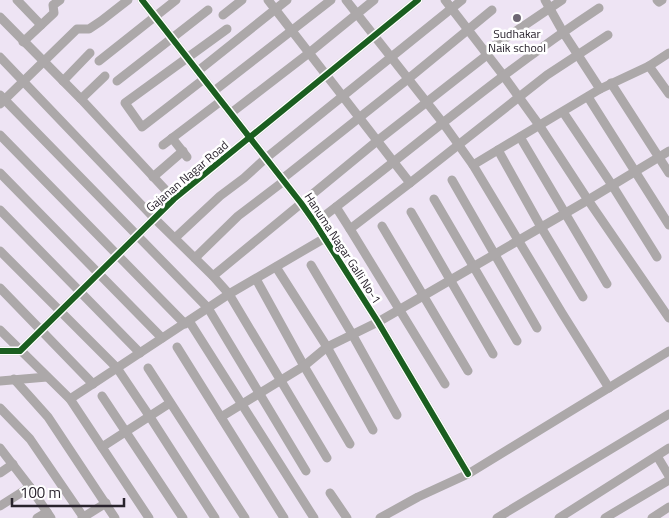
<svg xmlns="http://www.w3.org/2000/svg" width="669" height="518" viewBox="0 0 669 518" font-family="'Titillium Web',sans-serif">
<rect width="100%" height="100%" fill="#eee4f4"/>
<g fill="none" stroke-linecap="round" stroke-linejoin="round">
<!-- minor -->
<g stroke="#aca8a9" stroke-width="9">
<path d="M17,0L41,25"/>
<path d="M142,0L301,203L315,223L378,322L468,474"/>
<path d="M268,0L410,183"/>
<path d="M346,0L443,123L473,165L562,313L609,388"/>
<path d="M445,0L503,75L539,125L588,200L669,318"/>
<path d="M545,0L563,32L600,89"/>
<path d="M657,0L659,2L662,0"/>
<path d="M223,15L242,0"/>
<path d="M0,17L81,99L174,199"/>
<path d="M23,42L54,13L53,5L60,0"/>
<path d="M485,52L562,0"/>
<path d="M0,57L154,218L213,276L229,294L327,458"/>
<path d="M99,61L176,0"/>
<path d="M649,66L669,94"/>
<path d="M198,71L287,0"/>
<path d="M204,79L142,127L125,103L227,29"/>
<path d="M63,81L90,53"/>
<path d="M117,81L208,10"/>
<path d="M611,83L669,173"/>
<path d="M214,91L331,0"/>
<path d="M0,95L208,308L306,471"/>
<path d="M588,97L669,225"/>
<path d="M81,99L105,76"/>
<path d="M0,104L77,29H89L101,21L128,0"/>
<path d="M563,112L612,185L657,257"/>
<path d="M231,113L309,53L374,0"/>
<path d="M0,135L185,324"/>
<path d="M520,137L607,284"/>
<path d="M172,138L187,157"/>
<path d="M163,145L221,101"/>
<path d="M498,150L541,227L583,297"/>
<path d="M473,165L600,89L649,66L669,53"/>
<path d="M0,173L162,338"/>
<path d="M153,177L183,151"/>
<path d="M282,179L408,79L492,10"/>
<path d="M452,180L537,328"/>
<path d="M434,199L517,341"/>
<path d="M336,207L350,229L445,384"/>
<path d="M0,210L140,353"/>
<path d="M411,212L493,354"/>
<path d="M315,223C410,151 500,73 599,8"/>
<path d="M382,226L468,371"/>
<path d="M350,229L410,183L547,75L608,35"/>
<path d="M175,238L220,196L244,178L266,158L462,0"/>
<path d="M0,251L117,368L150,417L215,518"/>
<path d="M195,258L238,216L284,181"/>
<path d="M311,265L352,334L397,415"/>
<path d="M276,267L327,347L373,430"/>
<path d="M213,276L377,141L487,55"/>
<path d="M256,279L304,366L350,444"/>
<path d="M0,288L93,384"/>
<path d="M189,321L314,518"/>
<path d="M0,330L70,399L149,518"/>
<path d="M177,347L284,518"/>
<path d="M0,351H20L174,199L418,0"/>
<path d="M148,368L245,518"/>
<path d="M14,379L48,417L115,518"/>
<path d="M0,381L47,377"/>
<path d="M102,396L183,518"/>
<path d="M70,399L229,294L325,238"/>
<path d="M0,408L30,439L84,518"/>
<path d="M221,417L304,366L327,347L378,322L423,296L588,200L669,151"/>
<path d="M102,447L170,403"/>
<path d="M0,448L30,487L51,518"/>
<path d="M657,456L669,476"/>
<path d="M0,473L13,464"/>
<path d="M330,493L347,518"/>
<path d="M0,506L30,487"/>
<path d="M37,518L47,512"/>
<path d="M82,518L106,503"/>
<path d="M380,518L418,497L468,474L669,351"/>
<path d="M497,518L669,414"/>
<path d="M559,518L669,448"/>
<path d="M605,518L669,480"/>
<path d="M652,518L669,507"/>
</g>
<!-- cycleway casing -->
<g stroke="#fff" stroke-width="9">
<g id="cycleway">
<path d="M142,0L301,203L315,223L378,322L468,474"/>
<path d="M0,351H20L174,199L418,0"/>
</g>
</g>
<!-- cycleway -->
<use href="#cycleway" stroke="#1b5e20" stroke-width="6"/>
</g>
<!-- markers -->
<circle fill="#6e6773" stroke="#fff" stroke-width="2" cx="517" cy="18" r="5"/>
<g text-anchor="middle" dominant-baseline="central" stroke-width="5" stroke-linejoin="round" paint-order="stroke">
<!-- poi labels -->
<g font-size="12" fill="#29232d" stroke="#fff">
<text x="517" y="33">Sudhakar<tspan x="517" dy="14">Naik school</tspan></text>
</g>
<!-- street labels -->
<g font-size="12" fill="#29232d" stroke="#fff">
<text transform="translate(187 176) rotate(-40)">Gajanan Nagar Road</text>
<text transform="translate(343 248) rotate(57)">Hanuma Nagar Galli No-1</text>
</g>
</g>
<!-- scale -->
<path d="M12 498v8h112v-8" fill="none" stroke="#29232d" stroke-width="2.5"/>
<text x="20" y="498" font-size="15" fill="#29232d" stroke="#ffffff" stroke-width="4" paint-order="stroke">100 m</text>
</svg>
